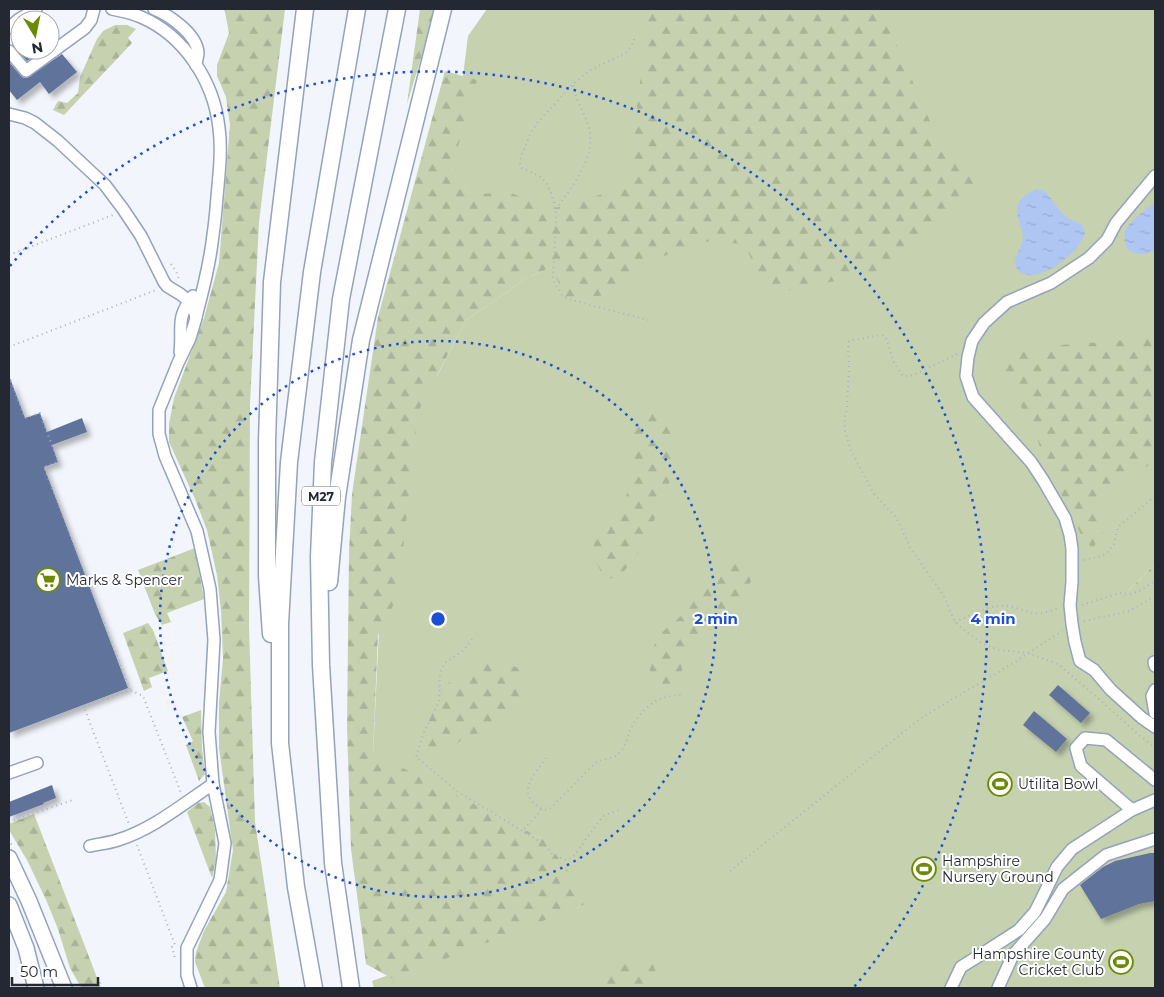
<svg xmlns="http://www.w3.org/2000/svg" width="1164" height="997" viewBox="0 0 1164 997" font-family="Montserrat,sans-serif">
<defs>
<pattern id="forest-firs" width="22" height="20" patternUnits="userSpaceOnUse" patternTransform="scale(1.25)"><rect width="22" height="20" fill="#c5d1af"/><path d="M5 1l3.5 6h-7zM16 11l3.5 6h-7z" fill="#a9b397"/></pattern>
<pattern id="water-ripples" width="26" height="14" patternUnits="userSpaceOnUse" patternTransform="scale(1.25)"><rect width="26" height="14" fill="#b0c6f2"/><path d="M2 4q2-2 4 0t4 0M15 11q2-2 4 0t4 0" fill="none" stroke="#97aad0"/></pattern>
<filter id="shadow"><feDropShadow dx="4.5" dy="4.5" stdDeviation="2.5" flood-color="#0004"/></filter>
</defs>
<rect width="100%" height="100%" fill="#f2f5fb"/>
<!-- green -->
<path fill="#c5d1af" d="M487,9H1155V564L1125,594L1155,577V988H374L372,981L584,905L545,840L373,754L391,384L437,376L466,320L529,277L552,267L470,194L451,172L468,36Z"/>
<!-- forest -->
<g fill="url(#forest-firs)">
<path d="M223,9H285L259,222L250,404L249,626L255,822L280,988H205L195,962L196,952L204,931L226,892L233,850L219,748V703L223,658L221,611L217,575L207,530L195,499L169,442V424L174,398L204,318L219,263L230,125L226,97L217,76V65L229,33L225,12Z"/>
<path d="M420,9H436L407,104Z"/>
<path d="M649,9H881L942,149L991,181L894,269L766,295L745,244L698,241L644,265L613,294L566,300L552,267L529,277L466,320L418,412L398,596L378,635L373,753L545,840L571,875L584,905L393,979L366,964L351,849L347,728L349,552L352,494L378,317L445,71L477,80L451,171L470,194L511,193L552,209L633,185L635,123Z"/>
<path d="M115,25H127L136,29L128,38L132,43L64,115L53,110L58,101L67,103L78,93L80,77L97,39L103,31Z"/>
<path d="M1155,338V461L1111,490L1098,509L1103,533L1093,548L1083,539L1042,454L1034,428L1017,400L1005,370L1011,351L1061,345Z"/>
<path d="M647,413L664,416L678,424L671,475L667,494L638,553L621,575L609,579L601,572L595,559L592,545L595,533L610,521L626,498L632,465L629,434L634,416Z"/>
<path d="M195,548L204,599L167,613L171,622L162,625L155,614L138,570Z"/>
<path d="M735,557L747,565L751,581L739,605L694,643L682,657V682L666,692L655,682L650,672L651,653L659,635L682,615L703,590L718,569Z"/>
<path d="M1155,564V578L1118,601Z"/>
<path d="M148,623L153,630L168,671L149,678L152,687L144,691L123,633Z"/>
<path d="M499,661L519,668L522,686L514,714L495,732L476,740L464,738C452,748 443,753 428,757L421,746C428,723 438,688 458,675C470,667 486,664 499,661Z"/>
<path d="M201,710L202,748L205,774L199,781L186,745L193,741L182,717Z"/>
<path d="M204,802L210,807L215,830L216,860L212,878L187,812L198,803Z"/>
<path d="M34,814L101,988H82L81,987L70,968L58,929L47,902L27,860L9,830V824Z"/>
<path d="M651,957L656,973L649,988H597C603,965 631,961 651,957Z"/>
</g>
<!-- water -->
<g fill="url(#water-ripples)">
<path d="M1039,189L1047,193L1054,203L1063,214L1069,219L1077,222L1083,226L1085,233C1084,236 1082,240 1080,243C1072,257 1035,286 1019,271C1009,262 1022,249 1023,239C1023,230 1018,221 1017,212C1016,199 1028,192 1039,189Z"/>
<path d="M1155,201V250C1145,256 1137,255 1127,249C1125,243 1123,236 1126,229C1131,220 1147,209 1155,201Z"/>
</g>
<!-- building -->
<g fill="#5f739b" filter="url(#shadow)">
<path d="M20,37V50H42L27,61L12,44Z"/>
<path d="M62,54L77,72L49,94L40,82L17,100L9,90V62L21,76L24,78H27Z"/>
<path d="M10,378L25,418L40,413L47,432L82,418L87,432L52,445L58,462L44,467L128,688L9,733Z"/>
<path d="M1058,685L1090,713L1081,723L1049,695Z"/>
<path d="M1034,711L1067,739L1056,752L1023,725Z"/>
<path d="M52,785L56,798L43,803L44,804L9,817V802Z"/>
<path d="M1150,853H1155V901L1139,904L1101,919L1080,885L1103,867L1115,861Z"/>
</g>
<g fill="none" stroke-linecap="round" stroke-linejoin="round">
<!-- minor casing -->
<g stroke="#95a2bc" stroke-width="14">
<g id="minor">
<path d="M112,9C122,11 132,13 141,17C185,36 214,82 219,128C222,151 219,174 217,197C216,210 215,222 213,235C210,263 203,290 196,317"/>
<path d="M154,9C169,15 197,34 198,53C198,57 196,61 196,65"/>
<path d="M9,28L18,20L36,9"/>
<path d="M9,51L26,71L85,28L91,20L94,9"/>
<path d="M9,114L25,118L35,123L58,141L105,185L123,209L141,236L164,282L167,286L180,294L189,301L195,313L196,318L190,338L178,363L159,410V434L165,456L197,531L210,589L214,640L209,732L213,784L225,843L220,880L187,948V975L191,988"/>
<path d="M1155,176L1116,223L1107,240L1089,258L1051,283L1007,302L984,323L972,341L968,357L966,376L973,397L1031,462L1043,480L1065,518L1070,535L1072,549V582L1070,605L1072,624L1075,642L1080,661L1094,670L1111,690L1142,718L1155,727"/>
<path d="M180,352C183,327 175,319 193,296"/>
<path d="M1154,662L1155,666"/>
<path d="M1155,690L1152,696L1155,713"/>
<path d="M9,773L37,763"/>
<path d="M1132,810L1081,766L1076,748L1085,738L1106,740L1155,780"/>
<path d="M90,846C99,844 109,843 118,840C153,829 183,804 213,784"/>
<path d="M951,988L961,967L985,952L1019,930L1035,912L1042,898L1057,867L1072,849L1132,810L1155,800"/>
<path d="M998,988L1013,955L1045,919L1063,889L1106,855L1155,839"/>
</g>
</g>
<!-- major casing -->
<g stroke="#95a2bc" stroke-width="18">
<g id="major">
<path d="M9,858L29,901L64,988"/>
<path d="M9,905L26,948L36,988"/>
</g>
</g>
<!-- highway casing -->
<g stroke="#95a2bc" stroke-width="19">
<g id="highway">
<path d="M329,582L337,497L361,340L443,9"/>
<path d="M271,634L267,576V442L272,282L305,9"/>
<path d="M314,988L296,887L280,743V624L289,462L312,272L357,9"/>
<path d="M351,988L333,863L321,665L319,557L323,462L341,299L397,9"/>
</g>
</g>
<!-- path -->
<g stroke="#aeb2ba" stroke-width="2" stroke-dasharray="1 4" stroke-linecap="butt">
<path d="M634,39L632,45L626,53L590,70L573,84L538,122L531,132L521,157L520,163L522,168L541,177L547,184L551,193L555,205L556,217L553,280L563,296L572,300L648,320"/>
<path d="M556,209C571,188 597,157 589,128C585,113 575,100 573,84"/>
<path d="M9,255L113,215"/>
<path d="M171,264L176,271L179,279"/>
<path d="M9,347L156,290"/>
<path d="M957,354L914,375L903,376L893,361L887,340L885,336L881,335L849,341L848,349L849,369L847,409L844,419L845,431L851,451L874,494L896,517L911,549L944,596L955,622L969,634L983,644L999,650L1027,653L1058,664L1100,700L1140,736L1155,747"/>
<path d="M9,376L25,418L40,413L58,462L44,467L130,690"/>
<path d="M1084,560L1102,556L1107,553L1114,544L1118,527L1155,496"/>
<path d="M1082,605L1119,593L1132,594L1143,589L1153,582L1155,578"/>
<path d="M1084,621L1130,611L1155,596"/>
<path d="M955,622C968,617 985,607 999,606C1011,604 1022,611 1033,613C1042,615 1052,610 1060,608"/>
<path d="M472,639L464,650L446,662L442,668L440,673L439,702L424,732L416,757L458,792L523,831"/>
<path d="M83,705L129,824"/>
<path d="M84,707L130,690L143,696L181,793"/>
<path d="M546,758C536,773 517,790 536,805C541,809 544,811 551,808L595,763C602,759 611,759 617,755C625,749 627,739 630,730C636,718 647,705 660,699C667,696 676,696 684,694"/>
<path d="M541,809C537,818 528,822 523,831L540,842L548,848L553,855L566,860L573,857L603,816L619,810"/>
<path d="M9,822L73,800"/>
<path d="M9,839L12,846"/>
<path d="M137,845L175,945L172,947L175,958"/>
<path d="M730,871L921,718L1015,662L1062,631"/>
<path d="M98,988L102,979"/>
<path d="M721,988L722,987"/>
</g>
<!-- minor -->
<use href="#minor" stroke="#fff" stroke-width="11"/>
<!-- major -->
<use href="#major" stroke="#fff" stroke-width="15"/>
<!-- highway -->
<use href="#highway" stroke="#fff" stroke-width="16"/>
</g>
<!-- distance rings -->
<g fill="none" stroke="#1d4ed8" stroke-width="2.5" stroke-dasharray="2.5 5">
<circle cx="438" cy="619" r="278"/>
<path d="M10 266A555 555 0 1 1 854 987"/>
</g>
<!-- icons -->
<defs>
<g id="supermarket-ring" transform="scale(1.25)"><circle r="9.5" fill="#fff" stroke="#6d8a05" stroke-width="1.5"/><path d="M-6-5.5h2.5l.6 2H6L4.5 2H-2.5L-4.4-4H-6ZM-1.5 3.2a1.3 1.3 0 1 0 .1 0ZM3 3.2a1.3 1.3 0 1 0 .1 0Z" fill="#6d8a05"/></g>
<g id="stadium-ring" transform="scale(1.25)"><circle r="9.5" fill="#fff" stroke="#6d8a05" stroke-width="1.5"/><path d="M0-5a6.5 5 0 1 0 0 10a6.5 5 0 1 0 0-10ZM-3.5-1.8h7v3.6h-7Z" fill="#6d8a05"/></g>
</defs>
<g fill-rule="evenodd">
<use href="#supermarket-ring" x="48" y="580"/>
<use href="#stadium-ring" x="1000" y="784"/>
<use href="#stadium-ring" x="924" y="869"/>
<use href="#stadium-ring" x="1121" y="962"/>
</g>
<g text-anchor="middle" dominant-baseline="central" stroke-width="4" stroke-linejoin="round" paint-order="stroke">
<!-- shield labels -->
<rect fill="#fff" stroke="#656870" stroke-width="1" x="302" y="486.5" width="38" height="19" rx="4"/>
<g font-size="12" font-weight="bold" fill="#232833">
<text x="321" y="496">M27</text>
</g>
<!-- poi labels -->
<g font-size="14" fill="#232833" stroke="#fff" text-anchor="start">
<text x="66" y="580">Marks &amp; Spencer</text>
<text x="1018" y="784">Utilita Bowl</text>
<text x="942" y="861">Hampshire<tspan x="942" dy="16">Nursery Ground</tspan></text>
<text x="1104" y="954" text-anchor="end">Hampshire County<tspan x="1104" dy="16">Cricket Club</tspan></text>
</g>
</g>
<circle cx="438" cy="619" r="8" fill="#1d4ed8" stroke="#fff" stroke-width="2.5"/>
<g font-size="15" text-anchor="middle" font-weight="bold" fill="#1d4ed8" stroke="#fff" stroke-width="4" stroke-linejoin="round" paint-order="stroke">
<text x="716" y="624">2 min</text>
<text x="993" y="624">4 min</text>
</g>
<!-- border -->
<rect width="1164" height="997" fill="none" stroke="#232833" stroke-width="20"/>
<!-- north arrow -->
<g transform="translate(35 35) rotate(170)"><circle r="24" fill="#ffffff" stroke="#a7a9ad"/>
<path d="M0-4L9 19L0 12L-9 19Z" fill="#6d8a05"/>
<text y="-8" font-size="14" font-weight="bold" text-anchor="middle" fill="#232833">N</text>
</g>
<!-- scale -->
<path d="M12 977v8h86v-8" fill="none" stroke="#232833" stroke-width="2.5"/>
<text x="20" y="977" font-size="15" fill="#232833" stroke="#ffffff" stroke-width="4" paint-order="stroke">50 m</text>
</svg>
